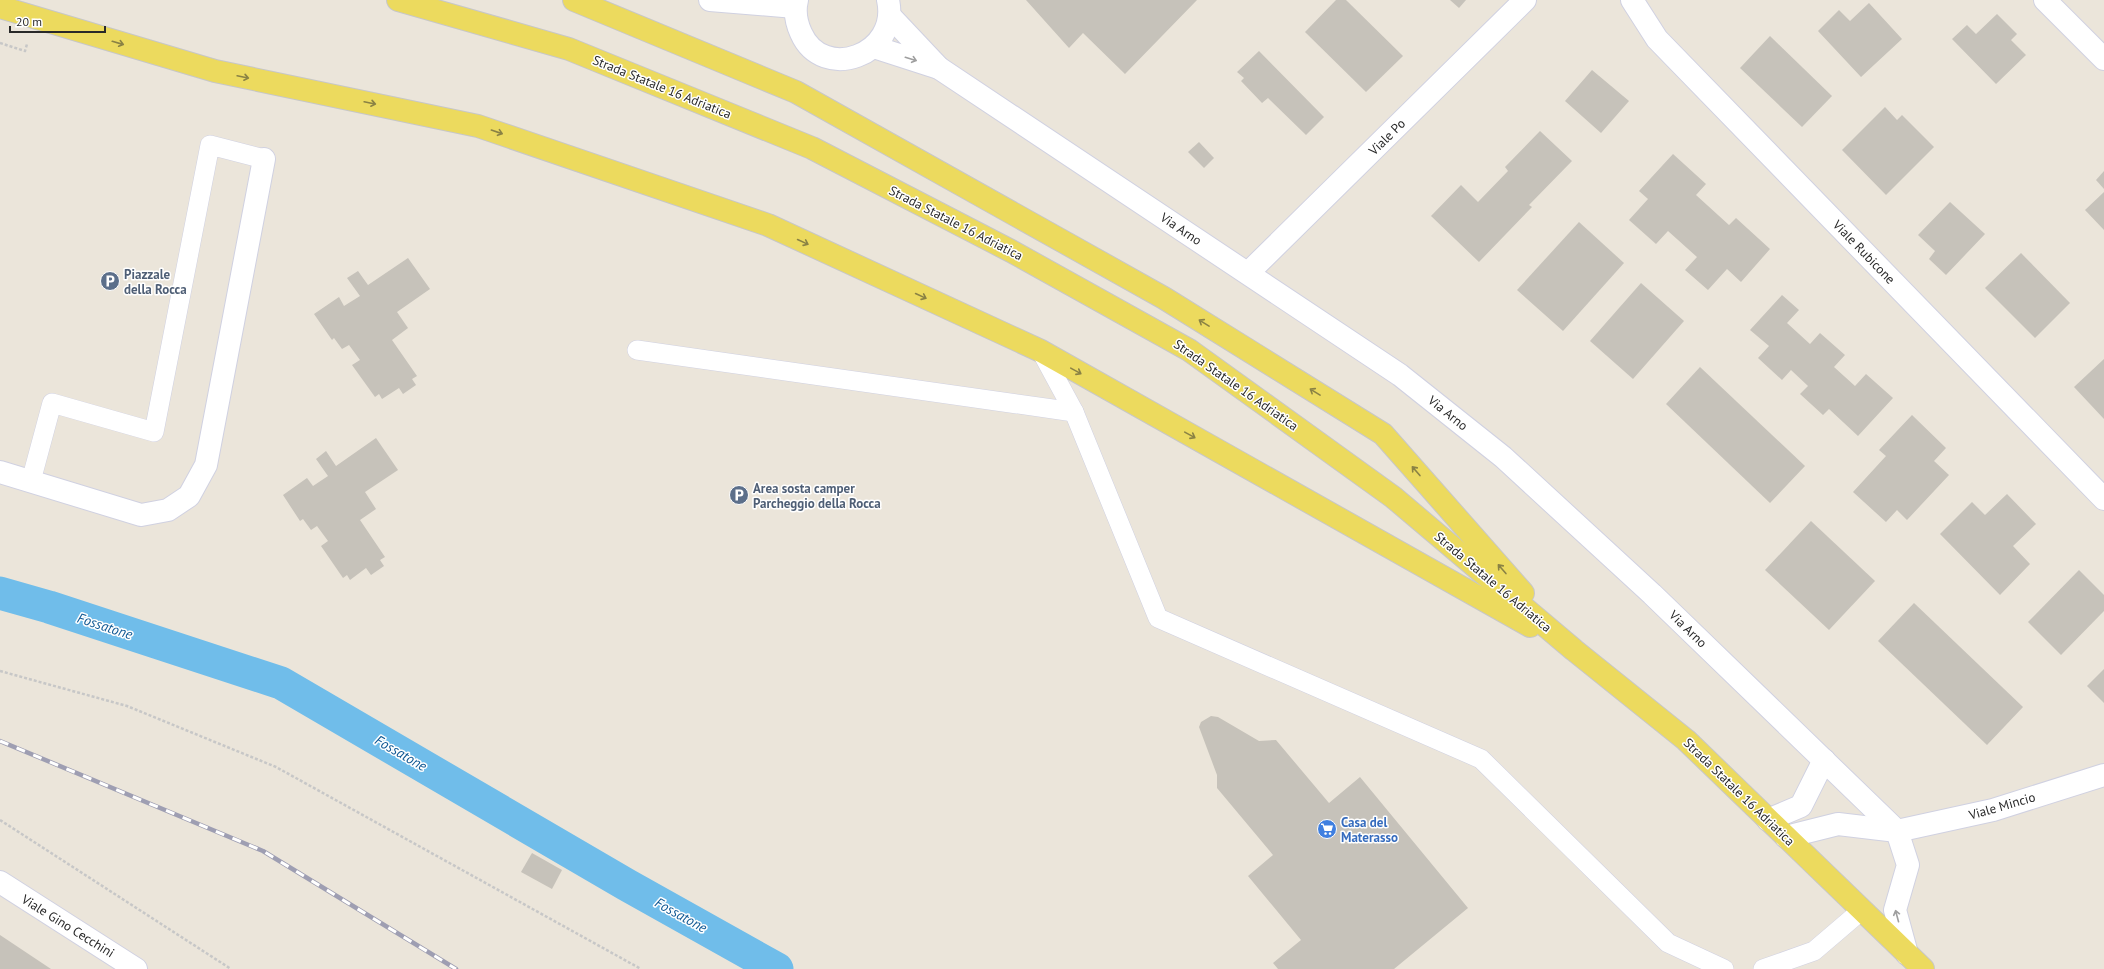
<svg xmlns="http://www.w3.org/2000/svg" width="2104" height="969" viewBox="0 0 2104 969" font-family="'PT Sans',sans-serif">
<rect width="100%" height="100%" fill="#ebe5da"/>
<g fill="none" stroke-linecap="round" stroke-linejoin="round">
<!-- canal -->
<path stroke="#70bdea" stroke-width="33" d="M0,593L49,607L281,683L627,885L777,969"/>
</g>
<!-- building -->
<g fill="#c6c2ba">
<path d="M1026,0H1197L1125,74L1083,33L1069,48Z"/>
<path d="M1336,0H1346L1403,56L1366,92L1305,32Z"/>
<path d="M1450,0H1466L1459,8Z"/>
<path d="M1869,3L1902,39L1861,77L1818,31L1839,10L1850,21Z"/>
<path d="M1997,14L2017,34L2011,40L2026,55L1996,84L1952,39L1967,25L1976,34Z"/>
<path d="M1770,36L1832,96L1802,127L1740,68Z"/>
<path d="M1259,51L1324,117L1306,135L1268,98L1262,103L1241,81L1244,78L1237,72Z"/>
<path d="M1592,70L1629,101L1601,133L1565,101Z"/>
<path d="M1885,107L1897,120L1902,115L1934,147L1886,195L1842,150Z"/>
<path d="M1540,131L1572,161L1529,205L1532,207L1479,262L1431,216L1461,185L1478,202L1508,171L1505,167Z"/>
<path d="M1199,142L1214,158L1204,168L1188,152Z"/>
<path d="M1673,154L1706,184L1696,195L1729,225L1736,218L1770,249L1741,282L1727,269L1708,290L1685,270L1697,257L1668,231L1656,244L1629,220L1648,199L1639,191Z"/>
<path d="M2104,171V189L2096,180Z"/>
<path d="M2104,192V230L2085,210Z"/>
<path d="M1950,202L1985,234L1946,275L1929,259L1935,251L1918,235Z"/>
<path d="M1579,222L1624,263L1563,331L1517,290Z"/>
<path d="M2021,253L2070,303L2035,338L1985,288Z"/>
<path d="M408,258L430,289L397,312L408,328L392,340L417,376L412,379L416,385L403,394L399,388L382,399L379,394L375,397L352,365L360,360L349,345L342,349L334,338L332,340L314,314L339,297L344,306L360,296L347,278L358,271L368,285Z"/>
<path d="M1641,283L1684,321L1633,379L1590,341Z"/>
<path d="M1782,295L1799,310L1787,323L1810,344L1820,333L1845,355L1834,367L1855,386L1866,374L1893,398L1858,436L1829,409L1823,415L1800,394L1808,386L1791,370L1782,380L1758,358L1769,346L1750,330Z"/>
<path d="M2104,359V419L2074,387Z"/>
<path d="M1700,367L1805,466L1770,503L1666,404Z"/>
<path d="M1912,415L1946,448L1934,461L1949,475L1907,520L1897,510L1886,522L1853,492L1886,456L1879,450Z"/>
<path d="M376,438L398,470L365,492L376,509L360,520L385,557L380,560L384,566L371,575L366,568L350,580L347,575L343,578L321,546L328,541L317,526L311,530L303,519L300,521L283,495L307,478L313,486L328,476L316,459L326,451L336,466Z"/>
<path d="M2007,494L2036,524L2013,546L2030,564L2000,595L1940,534L1972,502L1985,515Z"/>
<path d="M1811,521L1875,581L1829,630L1765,570Z"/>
<path d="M2079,570L2104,595V611L2061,655L2028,622Z"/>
<path d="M1914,603L2023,707L1987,745L1878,641Z"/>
<path d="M2104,669V703L2087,686Z"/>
<path d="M1211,716L1218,717L1259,741L1276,740L1329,803L1360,777L1468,908L1394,969H1278L1273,963L1301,940L1248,876L1273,855L1217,788V775L1199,727L1201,722Z"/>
<path d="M532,853L562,870L552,889L521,872Z"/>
<path d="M0,935L51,969H0Z"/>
</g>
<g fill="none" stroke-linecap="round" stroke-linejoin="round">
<!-- service casing -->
<g stroke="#d0d1e1" stroke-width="20">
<g id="service">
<path d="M637,350L1074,412"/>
<path d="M1041,351L1074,412L1158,618L1481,759L1668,943L1724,969"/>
<path d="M31,481L52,403L154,432L210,145L264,159"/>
<path d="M1763,969L1814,951L1862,910"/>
</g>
</g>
<!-- minor casing -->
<g stroke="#d0d1e1" stroke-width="24">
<g id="minor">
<path d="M710,0L795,7"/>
<path d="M797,0C794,12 796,22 801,33C823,83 900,55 888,0"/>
<path d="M1632,0L1657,39L2104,499"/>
<path d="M2045,0L2104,59"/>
<path d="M874,47L939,68L890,16"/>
<path d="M939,68L1400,375L1503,457L1652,594L1897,831L1908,865L1895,910L1907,954"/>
<path d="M1248,273L1525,0"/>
<path d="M0,472L141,515L168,510L189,496L206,465L264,159"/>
<path d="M1768,820L1801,806L1824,760"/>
<path d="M1786,837L1838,824L1897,831L1993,810L2104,775"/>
</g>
</g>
<!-- tertiary casing -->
<g stroke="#d0d1e1" stroke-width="24">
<path id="tertiary" d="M0,882L136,969"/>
</g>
<!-- primary casing -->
<g stroke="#c7c7c7" stroke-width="24">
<g id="primary">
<path d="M398,0L569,49L812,148L1011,251L1189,350L1393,497L1574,650L1686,740L1923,969"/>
<path d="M574,0L796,92L1164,298L1383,434L1523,593"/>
<path d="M0,7L215,71L478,126L768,225L1041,351L1530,626"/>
</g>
</g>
<!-- path -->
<g stroke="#c7c7c7" stroke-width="2.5" stroke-dasharray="3 2" stroke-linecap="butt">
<path d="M0,43L25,51L27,44"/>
<path d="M0,671L127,706L276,767L641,969"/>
<path d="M0,820L231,969"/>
</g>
<!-- service -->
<use href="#service" stroke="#fff" stroke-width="19"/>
<!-- minor -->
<use href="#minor" stroke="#fff" stroke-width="22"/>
<!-- tertiary -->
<use href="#tertiary" stroke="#fff" stroke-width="22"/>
<!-- primary -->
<use href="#primary" stroke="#ecda5e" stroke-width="22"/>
<!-- rail casing -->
<g stroke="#9e9eb2" stroke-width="4.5">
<path id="rail" d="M0,741L263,851L456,969"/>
</g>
<!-- rail -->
<use href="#rail" stroke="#fff" stroke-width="3" stroke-dasharray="9" stroke-linecap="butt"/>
</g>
<!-- one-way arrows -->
<defs><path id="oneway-shaft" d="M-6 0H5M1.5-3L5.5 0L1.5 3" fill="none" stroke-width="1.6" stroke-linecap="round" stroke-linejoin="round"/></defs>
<g stroke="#8a8244">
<use href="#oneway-shaft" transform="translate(118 43) rotate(16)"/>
<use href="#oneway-shaft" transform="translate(243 77) rotate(12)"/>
<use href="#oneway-shaft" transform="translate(370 103) rotate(12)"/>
<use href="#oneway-shaft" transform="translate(497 132) rotate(19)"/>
<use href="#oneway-shaft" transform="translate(803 242) rotate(25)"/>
<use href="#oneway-shaft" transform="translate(921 296) rotate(25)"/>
<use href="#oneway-shaft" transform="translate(1204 323) rotate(-148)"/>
<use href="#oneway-shaft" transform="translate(1076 371) rotate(29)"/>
<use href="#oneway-shaft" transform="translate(1315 392) rotate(-148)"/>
<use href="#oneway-shaft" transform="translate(1190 435) rotate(29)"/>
<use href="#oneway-shaft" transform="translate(1416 471) rotate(-131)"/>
<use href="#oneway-shaft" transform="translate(1502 569) rotate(-131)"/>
</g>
<g stroke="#9f9f9f">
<use href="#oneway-shaft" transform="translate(911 59) rotate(17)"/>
<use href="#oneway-shaft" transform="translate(1897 916) rotate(-105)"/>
</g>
<!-- icons -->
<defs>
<g id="parking-disc" transform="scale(1)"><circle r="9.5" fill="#5c6f8a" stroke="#fff"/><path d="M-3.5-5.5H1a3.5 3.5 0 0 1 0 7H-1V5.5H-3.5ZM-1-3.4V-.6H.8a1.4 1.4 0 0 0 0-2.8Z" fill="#fff"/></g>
<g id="supermarket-disc" transform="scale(1)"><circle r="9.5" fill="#3f7fe0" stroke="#fff"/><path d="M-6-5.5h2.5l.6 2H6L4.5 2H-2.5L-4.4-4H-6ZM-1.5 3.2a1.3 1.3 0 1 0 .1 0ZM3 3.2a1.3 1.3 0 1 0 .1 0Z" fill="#fff"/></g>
</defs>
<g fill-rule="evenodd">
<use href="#parking-disc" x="110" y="281"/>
<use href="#parking-disc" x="739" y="495"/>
<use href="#supermarket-disc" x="1327" y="829"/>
</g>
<g text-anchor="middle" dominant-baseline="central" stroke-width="3" stroke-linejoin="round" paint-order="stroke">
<!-- street labels -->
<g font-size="13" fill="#292929" stroke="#fff">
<text transform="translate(662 87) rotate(22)">Strada Statale 16 Adriatica</text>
<text transform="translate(1387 137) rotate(-45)">Viale Po</text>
<text transform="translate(956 223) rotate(27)">Strada Statale 16 Adriatica</text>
<text transform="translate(1181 229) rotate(34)">Via Arno</text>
<text transform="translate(1864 252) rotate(46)">Viale Rubicone</text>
<text transform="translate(1236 385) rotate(35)">Strada Statale 16 Adriatica</text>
<text transform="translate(1448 413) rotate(39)">Via Arno</text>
<text transform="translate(1493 582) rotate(40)">Strada Statale 16 Adriatica</text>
<text transform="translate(1688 629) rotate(44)">Via Arno</text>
<text transform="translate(1739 792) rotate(44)">Strada Statale 16 Adriatica</text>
<text transform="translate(2002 806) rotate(-16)">Viale Mincio</text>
<text transform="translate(68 926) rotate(32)">Viale Gino Cecchini</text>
</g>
<!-- service labels -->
<g font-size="13" font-weight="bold" fill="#4e5e75" stroke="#fff" text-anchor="start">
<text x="124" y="274">Piazzale<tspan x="124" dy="15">della Rocca</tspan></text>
<text x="753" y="488">Area sosta camper<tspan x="753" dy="15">Parcheggio della Rocca</tspan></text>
</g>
<!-- shop labels -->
<g font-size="13" font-weight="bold" fill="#366cbe" stroke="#fff" text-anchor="start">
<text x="1341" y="822">Casa del<tspan x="1341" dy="15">Materasso</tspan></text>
</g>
<!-- water labels -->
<g font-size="14" font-style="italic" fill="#115994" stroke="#fff">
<text transform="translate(105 626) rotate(18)">Fossatone</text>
<text transform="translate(401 753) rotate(30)">Fossatone</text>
<text transform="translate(681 915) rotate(29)">Fossatone</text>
</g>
</g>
<!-- scale -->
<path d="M10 26v6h95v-6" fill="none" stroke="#292929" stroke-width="2"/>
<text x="16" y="26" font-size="12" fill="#292929" stroke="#ffffff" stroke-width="3" paint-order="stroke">20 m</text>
</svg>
